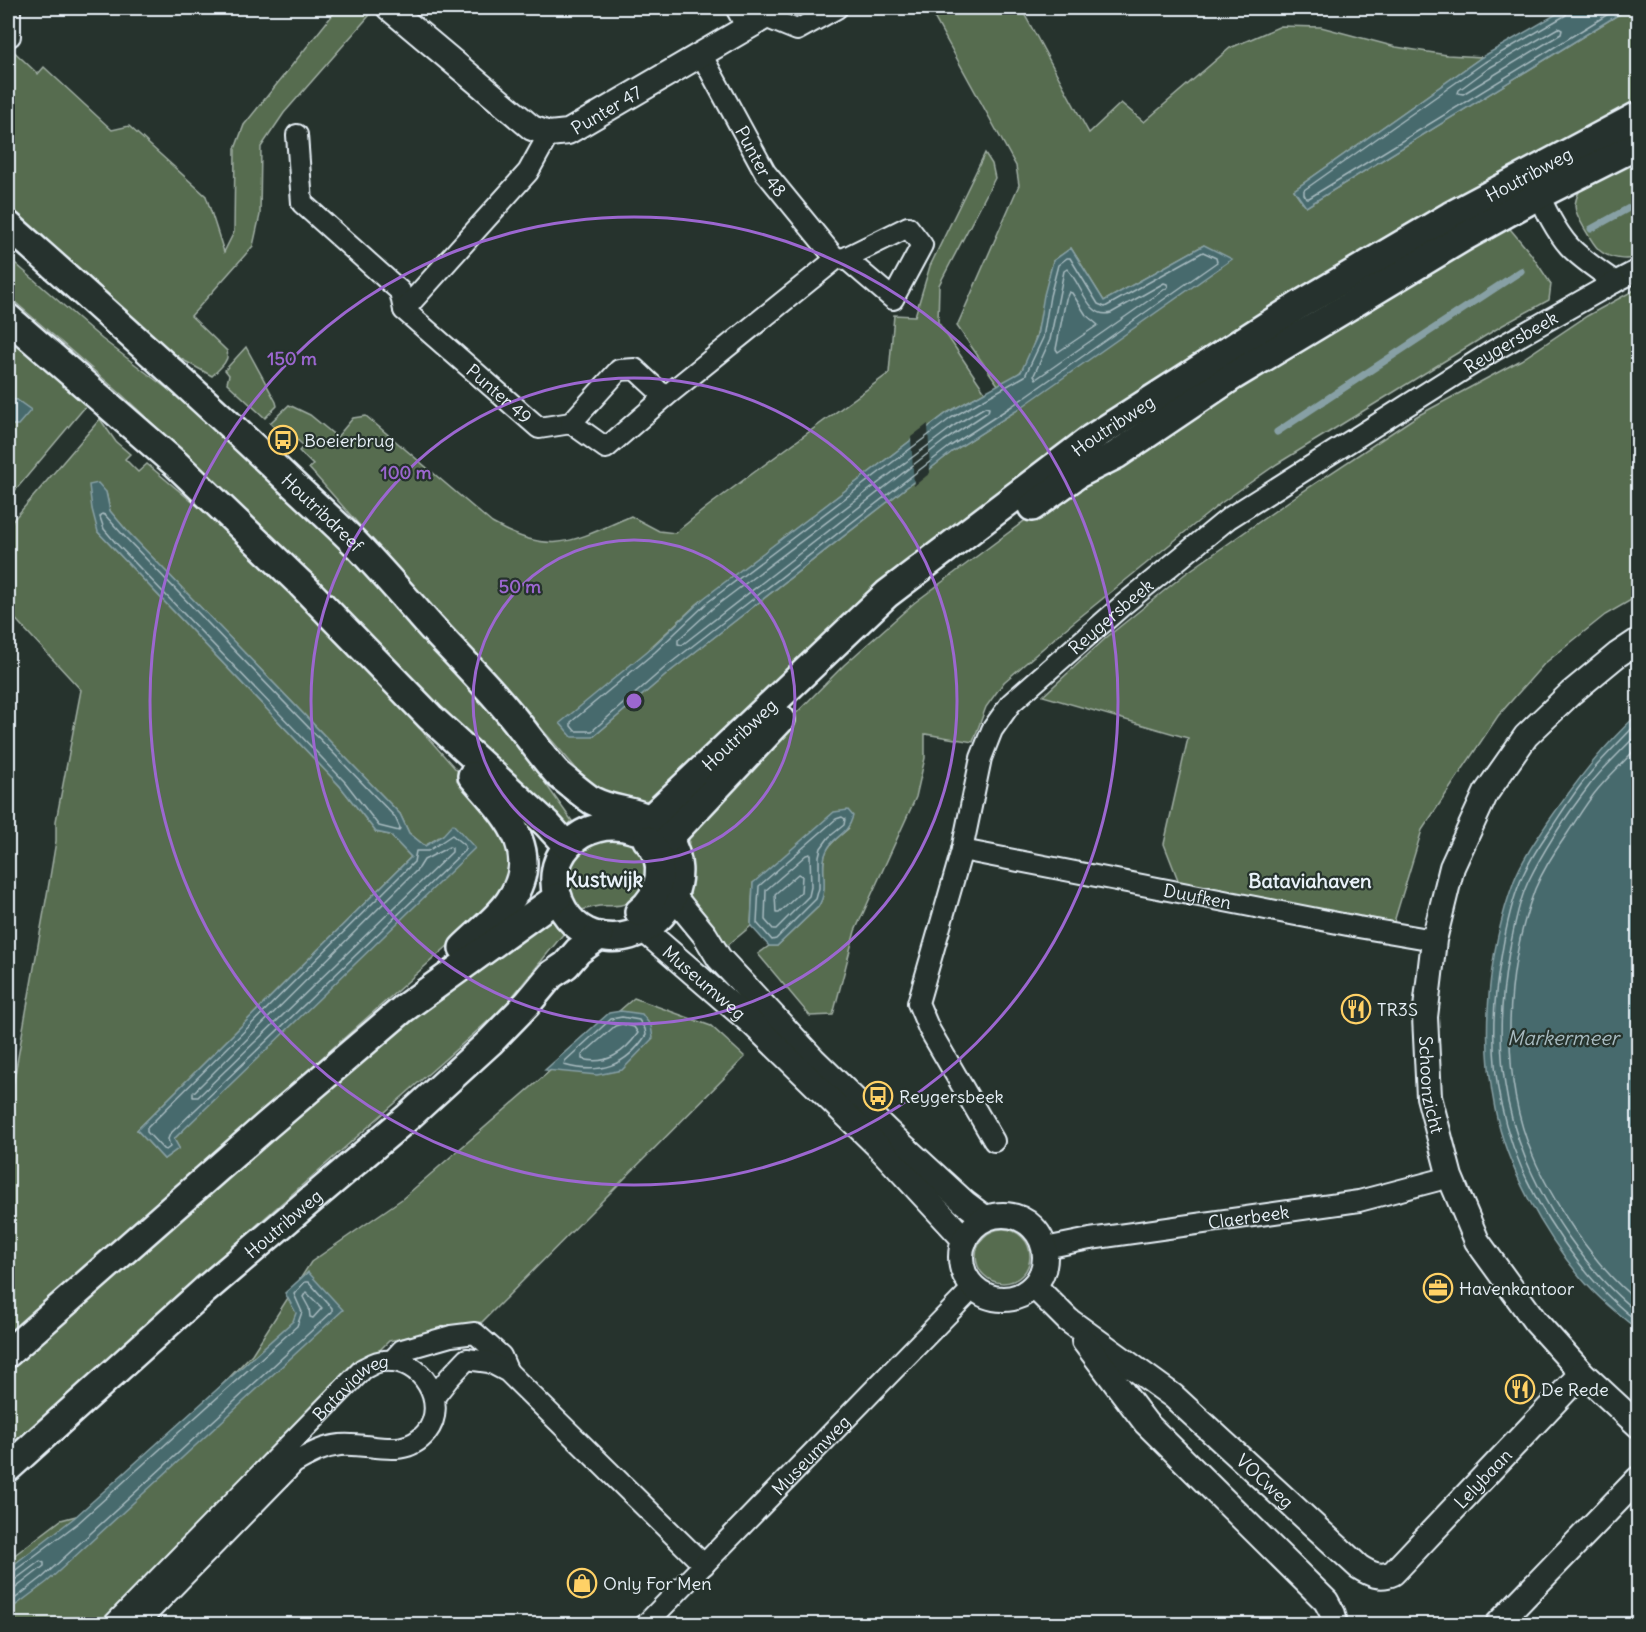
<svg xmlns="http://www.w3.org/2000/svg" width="1646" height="1632" viewBox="0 0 1646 1632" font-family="Delius,sans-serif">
<rect width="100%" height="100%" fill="#26332d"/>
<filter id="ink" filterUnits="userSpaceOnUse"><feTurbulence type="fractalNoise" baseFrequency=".0167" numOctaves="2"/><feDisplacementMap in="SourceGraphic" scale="12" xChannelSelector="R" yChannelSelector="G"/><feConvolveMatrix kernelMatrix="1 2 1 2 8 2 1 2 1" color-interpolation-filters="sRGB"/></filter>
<g filter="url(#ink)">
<!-- green -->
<g fill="#576c50" stroke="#a0aea4" stroke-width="1.5" fill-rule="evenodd">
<path d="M338,8H376L284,113L261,147L260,215L253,246L191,316L227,351C230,361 219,369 212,376L183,360L148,334L8,211V46L38,74L44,67L112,130L129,126L206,196L224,252L234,232L235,149L244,125Z"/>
<path d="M929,8H1021L1089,133L1121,103L1144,122L1230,48L1281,26L1321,27L1396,47L1447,55L1482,57L1294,190L1306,207L1629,8H1638V113L1090,430L653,800L623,802L593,788L541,728L368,540L361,527L309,468L313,465L299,451L304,446L290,433L285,438L270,423L289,405L310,415L337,437L353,418L366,416L492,523C551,557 574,541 631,516L659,531L675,533L707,507L889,373L894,315L915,316L930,266L985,153L992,164L995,178L939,285L938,322L985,392L947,413L697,604L651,647L593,737L672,670L953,451L1016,411L1204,245L1104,301L1071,248L1053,261C1044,294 1040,342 1022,370C1017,377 1005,381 998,385L957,326L1019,185L1016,166Z"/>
<path d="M1638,159V257C1627,261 1609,259 1599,250C1593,244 1575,215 1575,206C1575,203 1577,195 1579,192C1587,178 1623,166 1638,159Z"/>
<path d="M1506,224L1531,254L1551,284L1549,300L1503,325L1277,464L1221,503L1064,630L1004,682L986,707L973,742L925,734V758L916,797L855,931L833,1015L810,1016L758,954L769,946H777L818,907C830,888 819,869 826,852C830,842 841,835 849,828L753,883L751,926L728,945L712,933L693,904L686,881L689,839L696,824L734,776L844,665L914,603L1051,501Z"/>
<path d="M8,257L102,339L199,413L281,489L338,547L473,689L506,728L572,821L563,830L502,776L292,556L226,492L121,394L8,296Z"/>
<path d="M1638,288V596L1605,615L1544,664L1498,716L1422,830L1394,922L1180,885L1164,844L1188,738L1043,696L1107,637L1185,574L1296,496L1417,416L1521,360L1587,316Z"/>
<path d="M8,329L90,401L8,499V422L13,425L17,400L8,399Z"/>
<path d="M246,347L276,402L277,406L265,418L227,383L229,375L225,370Z"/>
<path d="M100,419L116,442L130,454L125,459L138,472L147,464L262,560L381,685L493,811L507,832L511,876L487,911L8,1337V1113L48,889L56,841V821L81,690L8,611V526ZM106,492L110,511L127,531L400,814L409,833L425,846L443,835L174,1139L179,1148L164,1159L137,1130L411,857L390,835L376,832L340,786L98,532Z"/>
<path d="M605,838C615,839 625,839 633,844C653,858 650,888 631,901C621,908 610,905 599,906C593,907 587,909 581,910C565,894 563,863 583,849C589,844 598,842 605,838Z"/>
<path d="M551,915L565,932L503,1008L173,1299L8,1449V1370L130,1260L450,987Z"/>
<path d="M634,998L711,1026L745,1057L482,1322L389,1341L103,1624H8V1560L61,1520L102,1509L252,1354L311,1262L402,1199Z"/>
<circle cx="1003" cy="1256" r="27"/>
</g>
<!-- water -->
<g fill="#476a6d" stroke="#87a0a5" stroke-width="1.5">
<path d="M1567,8H1629L1306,207L1294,190L1482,57Z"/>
<path d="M1204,245L1232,259L1016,411L953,451L672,670L593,737H572L560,723L651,648L704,598L947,413L1021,372L1037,336L1044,295L1053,261L1071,248L1104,301Z"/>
<path d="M8,399L17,400L31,410L18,425H13L8,422Z"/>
<path d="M98,483L106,492L110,511L127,531L400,814L409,833L425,846L443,835L453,824L475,848L174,1139L179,1148L164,1159L137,1130L411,857L390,835L376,832L340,786L98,532L92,509L89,485Z"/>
<path d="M1638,714V1330C1618,1314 1598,1298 1581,1278C1543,1232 1507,1168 1495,1109C1480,1035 1488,952 1514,881C1522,860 1536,840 1548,822C1575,783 1603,746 1638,714Z"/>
<path d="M848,810L853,816C847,837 834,835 827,850C818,867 831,887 818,907L777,946H769L751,926L753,883L834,812Z"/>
<path d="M621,1011L642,1014L651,1026L653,1038L622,1070L597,1075L545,1070L609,1013Z"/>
<path d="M308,1272L343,1310L47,1582L8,1611V1569L74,1518L293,1321L296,1313L285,1293Z"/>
</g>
<!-- pier -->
<path fill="#26332d" d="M928,424L930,473L914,486L911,437Z"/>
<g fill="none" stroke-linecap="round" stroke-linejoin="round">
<!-- shore -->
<g stroke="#a8bbc0" stroke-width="1.5">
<path d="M1569,8L1566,15L1485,62L1304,190V194L1306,198H1309L1618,8"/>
<path d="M1558,28L1562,30L1561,34L1463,94L1458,93L1459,90L1489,68Z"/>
<path d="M1203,252L1216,258L1217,262L1012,406L949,447L668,665L592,731H575L571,726V722L655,652L708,602L951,418L1025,376L1043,338L1050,296L1058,265L1067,258H1070L1098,304L1105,307Z"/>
<path d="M1067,269C1081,282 1088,320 1111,313L1164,283L1167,284L1168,287L1036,379L1034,375L1050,340L1064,271Z"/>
<path d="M1069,292L1072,293L1086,315L1098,325L1058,352L1056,349L1066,299Z"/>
<path d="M985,407L989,408L988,412L944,441L682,645L678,644V640L713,608L955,425Z"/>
<path d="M102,514L105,515L123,535L395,817L400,828L399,831L379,826L345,782L115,542L104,529L100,517Z"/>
<path d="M1638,722C1620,742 1599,761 1583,782C1572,796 1562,812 1552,827C1540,844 1528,862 1520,882C1511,904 1506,928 1502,952C1481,1060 1499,1149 1562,1240C1586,1274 1605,1296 1638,1322"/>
<path d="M1638,733C1622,751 1603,767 1589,786C1566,816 1544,849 1528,882C1518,904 1514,929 1509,952C1489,1060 1506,1146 1568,1236C1590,1267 1609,1290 1638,1313"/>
<path d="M1638,746C1625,761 1611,774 1598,789C1586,803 1577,819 1567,834C1555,851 1543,870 1535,889C1505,969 1499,1077 1533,1156C1544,1183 1559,1207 1575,1231C1594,1257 1612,1281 1638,1301"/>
<path d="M842,817L845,819L844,825L829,837L821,848L819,856V888L816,899L776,939L772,940L757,923L759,886L836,819Z"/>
<path d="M452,835L465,846V850L170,1134L168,1139L170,1147L166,1150L163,1149L147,1132V1128L414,862L416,851H428Z"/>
<path d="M449,847L452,848V852L198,1097H193V1093L419,868L424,860Z"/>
<path d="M810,854L811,887L809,896L776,929H773L765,920L766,890L806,855Z"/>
<path d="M798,874L802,876L801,892L779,913H776L775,894Z"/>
<path d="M622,1017L639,1020L645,1029L646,1035C626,1066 600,1075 564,1065L565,1061L611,1019Z"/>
<path d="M622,1024L634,1027L638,1033C625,1052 606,1066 582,1059V1055L615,1026Z"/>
<path d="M306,1292L322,1308L313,1318L310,1317L309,1308L303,1297Z"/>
<path d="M8,1574L13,1572L78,1523L297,1326L302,1312L294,1294L305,1282H309L332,1308V1312L43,1577L8,1604"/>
<path d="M8,1581L16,1579L40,1561L44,1563V1566L8,1594"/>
</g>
<!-- stream -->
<g stroke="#87a0a5" stroke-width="7">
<path d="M1591,229L1638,203"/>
<path d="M1277,432L1521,271"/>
</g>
<!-- minor casing -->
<g stroke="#e8f1f8" stroke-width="24">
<g id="minor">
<path d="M10,8V36"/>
<path d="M736,8L747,28"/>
<path d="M765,17L797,30L837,8"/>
<path id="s1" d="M701,54L765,172L836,259"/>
<path id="s2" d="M297,135L302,203L400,291L404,310L539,428L571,423L606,448L665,397L836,259L845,258L908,227L922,245L893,299L845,258"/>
<path d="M1534,183C1542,203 1555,230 1569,246C1582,260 1600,271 1615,282L1638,270"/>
<path d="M404,310L528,172L549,134"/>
<path d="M571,423L619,370L635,369L665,397"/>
<path id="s3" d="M962,850L1358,927L1434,940"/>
<path id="s4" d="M994,1141L929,1029L918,1003L962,850L981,758L992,730L1011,703L1124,604L1229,518L1493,351L1615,282"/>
<path id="s5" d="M1045,1248L1090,1239L1359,1201L1450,1177"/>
<path d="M392,1361L402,1350L451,1336L475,1333L501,1356L507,1370"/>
<path d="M435,1396L449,1378L467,1359L489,1362L508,1372L704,1565"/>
<path id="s6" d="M114,1624L363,1369C369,1366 376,1361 384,1361C421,1357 450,1403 426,1433C404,1460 370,1442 340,1445C322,1447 310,1454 294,1463L137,1624"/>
<path id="s7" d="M646,1624L974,1287"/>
</g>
</g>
<!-- tertiary casing -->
<g stroke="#e8f1f8" stroke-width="28">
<g id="tertiary">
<path id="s8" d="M389,8L532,128L549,134L568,132L765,17L774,8"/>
<path id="s9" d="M1638,641L1617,655L1571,693L1526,736L1486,793L1452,867L1434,940L1425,1017L1429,1097L1450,1177L1477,1241L1535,1321L1582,1373L1638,1425"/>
<path d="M673,896L705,935L719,958L813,1059L889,1133L965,1203L985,1218"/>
<path id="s10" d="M644,930L754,1025L877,1145L965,1240"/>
<circle cx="1003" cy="1257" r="42"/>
<path id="s11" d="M1034,1286L1068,1320L1173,1396L1359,1567C1370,1574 1380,1579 1393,1573L1582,1373"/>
<path d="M1084,1341L1146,1423L1326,1601L1333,1614L1335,1624"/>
<path d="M1498,1624L1638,1479"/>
</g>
</g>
<!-- secondary casing -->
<g stroke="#e8f1f8" stroke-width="32">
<g id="secondary">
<path id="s12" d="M8,225C100,307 193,389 282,474C306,497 331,519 355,543C381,570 406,599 431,627C456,654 483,681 507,710C525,731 540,754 558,774C563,778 587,798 593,801C622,816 647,805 669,840C691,876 670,923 630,935C617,939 599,938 587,932C578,928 569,919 564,911C534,860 583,812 635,830L650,819L887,594L1092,438L1301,304L1450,216L1638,116"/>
<path d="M8,318L176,464L301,584L430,717L547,824L567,846"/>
<path d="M1032,507L1078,474L1116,455L1233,376L1464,237L1539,195L1638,145"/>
<path d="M668,839L781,719"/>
<path d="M639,912C661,895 668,861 647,840"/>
<path d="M463,948C478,933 497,919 509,902C545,851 504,813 472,776"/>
<path d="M8,1353L266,1126L403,1009L558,897"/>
<path id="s13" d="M8,1468L205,1290L408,1117L490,1042L527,1004L551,975L566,965L578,951L599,936"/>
</g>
</g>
<!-- minor -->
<use href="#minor" stroke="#26332d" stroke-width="20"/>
<!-- tertiary -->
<use href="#tertiary" stroke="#26332d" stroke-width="24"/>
<!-- secondary -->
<use href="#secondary" stroke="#26332d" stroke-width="27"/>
</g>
</g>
<!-- distance rings -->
<g fill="none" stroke="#9c67d0" stroke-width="3">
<circle cx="634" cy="701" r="161"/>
<circle cx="634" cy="701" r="323"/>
<circle cx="634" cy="701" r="484"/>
</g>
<!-- icons -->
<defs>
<g id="bus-ring" transform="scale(1.5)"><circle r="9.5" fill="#26332d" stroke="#ffd166" stroke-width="1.5"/><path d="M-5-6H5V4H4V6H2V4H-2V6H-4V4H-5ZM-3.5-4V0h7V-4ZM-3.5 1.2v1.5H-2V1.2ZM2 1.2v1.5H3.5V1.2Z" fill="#ffd166"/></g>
<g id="restaurant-ring" transform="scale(1.5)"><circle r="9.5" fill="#26332d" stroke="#ffd166" stroke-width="1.5"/><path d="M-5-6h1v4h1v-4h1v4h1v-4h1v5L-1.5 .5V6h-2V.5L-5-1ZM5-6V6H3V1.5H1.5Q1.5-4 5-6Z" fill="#ffd166"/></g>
<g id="office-ring" transform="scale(1.5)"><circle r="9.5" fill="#26332d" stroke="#ffd166" stroke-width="1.5"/><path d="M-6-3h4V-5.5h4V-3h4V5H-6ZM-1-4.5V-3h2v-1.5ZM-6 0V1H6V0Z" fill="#ffd166"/></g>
<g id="shop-ring" transform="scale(1.5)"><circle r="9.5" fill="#26332d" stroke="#ffd166" stroke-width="1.5"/><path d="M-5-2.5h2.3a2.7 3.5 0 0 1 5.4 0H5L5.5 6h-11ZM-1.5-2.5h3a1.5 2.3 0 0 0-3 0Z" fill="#ffd166"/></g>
</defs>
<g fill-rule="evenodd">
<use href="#bus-ring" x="283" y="440"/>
<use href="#restaurant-ring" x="1356" y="1009"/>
<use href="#bus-ring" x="878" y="1096"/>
<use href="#office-ring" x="1438" y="1288"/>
<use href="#restaurant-ring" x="1520" y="1389"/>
<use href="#shop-ring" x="582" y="1583"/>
</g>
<g text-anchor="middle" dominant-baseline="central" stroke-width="4.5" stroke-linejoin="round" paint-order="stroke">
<!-- street labels -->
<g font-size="18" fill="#e8f1f8" stroke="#26332d">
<text stroke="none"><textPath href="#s8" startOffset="268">Punter 47</textPath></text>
<text stroke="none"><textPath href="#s1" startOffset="123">Punter 48</textPath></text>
<text stroke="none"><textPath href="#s12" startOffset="2361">Houtribweg</textPath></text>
<text stroke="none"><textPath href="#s4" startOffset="1092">Reygersbeek</textPath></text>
<text stroke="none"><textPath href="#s2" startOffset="346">Punter 49</textPath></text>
<text stroke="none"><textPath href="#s12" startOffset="1875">Houtribweg</textPath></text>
<text stroke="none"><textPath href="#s12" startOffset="426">Houtribdreef</textPath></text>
<text stroke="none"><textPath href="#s4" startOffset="606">Reygersbeek</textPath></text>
<text stroke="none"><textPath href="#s12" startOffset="1389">Houtribweg</textPath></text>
<text stroke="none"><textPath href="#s3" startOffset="240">Duyfken</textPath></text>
<text stroke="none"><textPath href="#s10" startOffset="80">Museumweg</textPath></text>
<text stroke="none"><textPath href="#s9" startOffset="519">Schoonzicht</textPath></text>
<text stroke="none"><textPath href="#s5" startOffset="206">Claerbeek</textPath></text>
<text stroke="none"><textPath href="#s13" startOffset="368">Houtribweg</textPath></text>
<text stroke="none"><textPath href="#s6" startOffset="336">Bataviaweg</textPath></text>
<text stroke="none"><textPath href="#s7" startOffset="236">Museumweg</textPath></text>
<text stroke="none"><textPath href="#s11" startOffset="597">Lelybaan</textPath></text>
<text stroke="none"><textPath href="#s11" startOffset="303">VOCweg</textPath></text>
</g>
<!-- poi labels -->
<g font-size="18" fill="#e8f1f8" stroke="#26332d" text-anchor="start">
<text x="304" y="440">Boeierbrug</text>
<text x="1377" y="1009">TR3S</text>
<text x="899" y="1096">Reygersbeek</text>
<text x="1459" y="1288">Havenkantoor</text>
<text x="1541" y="1389">De Rede</text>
<text x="603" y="1583">Only For Men</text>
</g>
<!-- neighbourhood labels -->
<g font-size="20" font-weight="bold" fill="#e8f1f8" stroke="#26332d">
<text x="1310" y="880">Bataviahaven</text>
</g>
<!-- water labels -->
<g font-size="20" font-style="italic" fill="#a8bbc0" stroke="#26332d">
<text x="1563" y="1037">Markermeer</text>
</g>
<!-- quarter labels -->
<g font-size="21" font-weight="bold" fill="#e8f1f8" stroke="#26332d">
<text x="604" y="879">Kustwijk</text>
</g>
</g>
<circle cx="634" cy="701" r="9" fill="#9c67d0" stroke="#26332d" stroke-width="3"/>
<g font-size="18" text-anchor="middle" font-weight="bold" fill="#9c67d0" stroke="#26332d" stroke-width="4.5" stroke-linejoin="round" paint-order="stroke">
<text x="292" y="365">150 m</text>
<text x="406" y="479">100 m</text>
<text x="520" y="593">50 m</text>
</g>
<!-- margin -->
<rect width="1646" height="1632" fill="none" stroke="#26332d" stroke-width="30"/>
<rect x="15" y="15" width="1616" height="1602" fill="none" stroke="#e8f1f8" stroke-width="2" filter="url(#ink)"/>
</svg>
